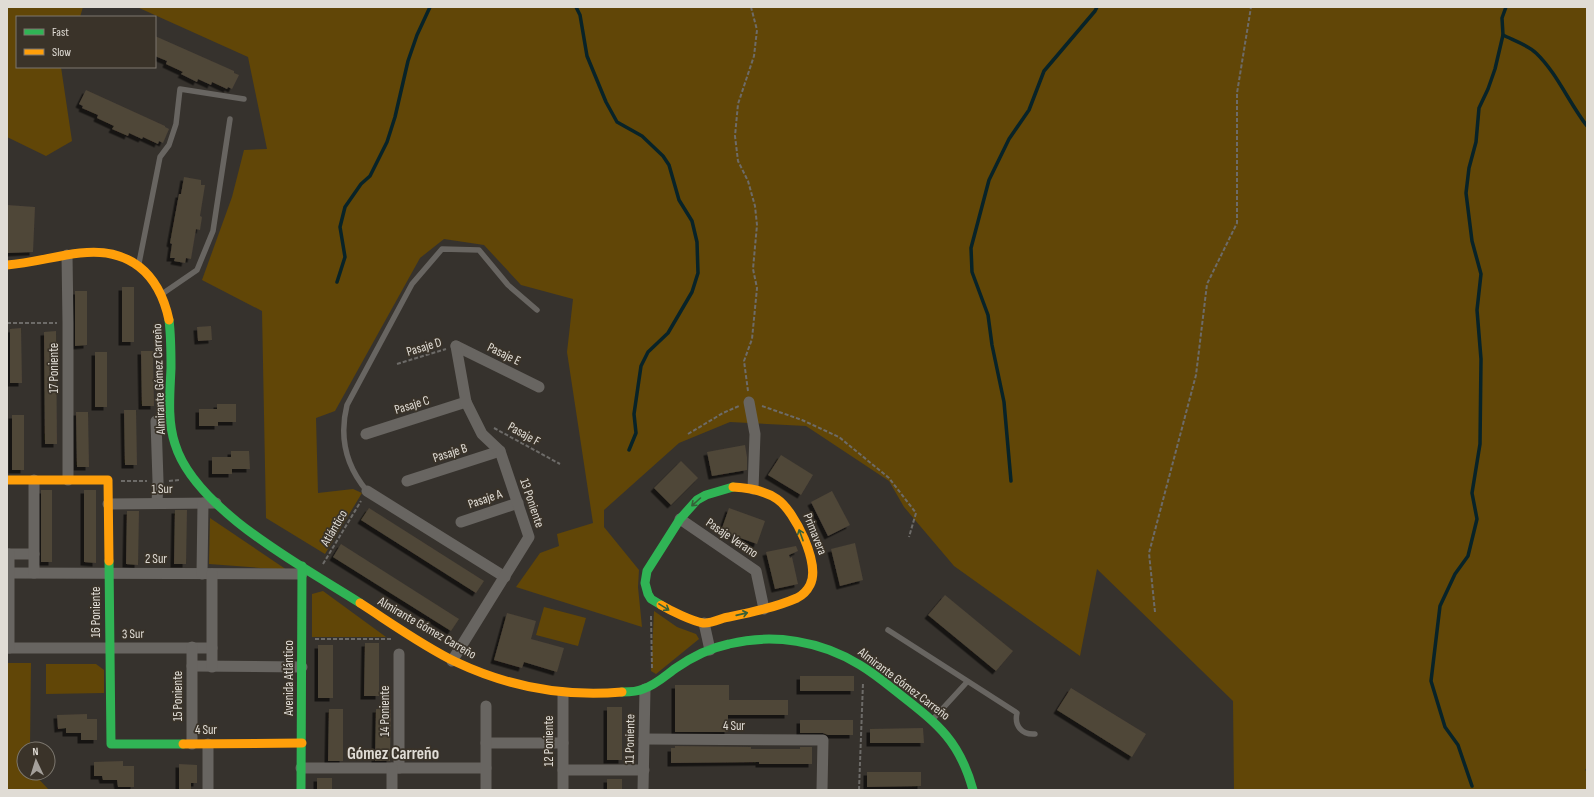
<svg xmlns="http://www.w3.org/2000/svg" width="1594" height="797" viewBox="0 0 1594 797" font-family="'Sofia Sans Condensed',sans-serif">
<defs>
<filter id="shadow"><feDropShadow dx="-3.5" dy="3.5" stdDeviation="0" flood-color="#0009"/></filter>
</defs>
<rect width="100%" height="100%" fill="#36322d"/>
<!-- green -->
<g fill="#614607">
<path d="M7,7H83L80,17H17V67H61L72,141L46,156L7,137Z"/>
<path d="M137,7H1587V767L1585,770L1587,772V790H1234L1233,701L1097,569L1080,656L954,566L904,507L889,481L806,426L730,422L679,443L604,510V527L639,570L638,587L642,627L516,587L540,553L559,546L557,534L593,523L567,352L573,299L521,285L484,245L444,239L420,258L335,411L316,418L318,493L353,489L362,493L325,554L266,518L262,311L202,280L232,197L244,150L267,149L248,57Z"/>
<path d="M210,518L287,570L209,564Z"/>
<path d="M323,591L386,637H312V594Z"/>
<path d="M544,607L586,618L578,646L536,635Z"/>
<path d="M654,611L677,627L696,634L699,639L656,674L651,671Z"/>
<path d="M7,663H31L30,749H24V773H33L49,790H7Z"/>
<path d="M46,664H96L104,670V693L46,694Z"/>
</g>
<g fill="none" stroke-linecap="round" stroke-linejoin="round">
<!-- stream -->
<g stroke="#082328" stroke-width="3.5">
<path d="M576,7L580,15L587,56L606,102L617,122L642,136L663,156L669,165L679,200L692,221L697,242L698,273L692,292L668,333L648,352L641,366L634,414L636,433L629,450"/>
<path d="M1503,35C1513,40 1528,45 1536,53C1557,73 1569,103 1587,126"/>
<path d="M337,282L345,257L340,227L345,207L361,184L370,176L387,142L395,117L408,61L417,35L430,7"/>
<path d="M1011,481L1004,402L992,345L988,315L972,272L971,248L989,180L1009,139L1029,110L1044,71L1095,11L1097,7"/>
<path d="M1472,786L1458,745L1445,727L1431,681L1440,606L1455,574L1468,556L1477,519L1472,493L1480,444L1481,359L1477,310L1481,274L1472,241L1466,193L1469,168L1476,142L1479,108L1488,89L1495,69L1503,35L1502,18L1506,7"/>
</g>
</g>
<!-- building -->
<g fill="#4f4638" filter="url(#shadow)">
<path d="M155,36L234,71V73L239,75L232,89L228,87L227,89L212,82L211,85L198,79L197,82L181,74L183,72L166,64L167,61L155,56Z"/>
<path d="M86,90L165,126V127L169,129L163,143L159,141L158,144L143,137L142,139L129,133L128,136L112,129L114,126L97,118L98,115L82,108L83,106L79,104Z"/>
<path d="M184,177L201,180V185H205L200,216L202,217L200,230L196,229L191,259L186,258L185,263L174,261L175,258H170L172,244L170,243L179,194H181Z"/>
<path d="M7,205L35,207L33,252L7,253Z"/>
<rect x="122" y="287" width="12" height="55"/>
<path d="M75,291H87V345L75,346Z"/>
<path d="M211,326L212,340L198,341L197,327Z"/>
<path d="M21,328L22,383H10V329Z"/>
<path d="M56,331L57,444H45L44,332Z"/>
<path d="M141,351H153L154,406H142Z"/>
<rect x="95" y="352" width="12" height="55"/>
<path d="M217,404H236V422H218V426H199V409H217Z"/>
<path d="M124,410H136L137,465H125Z"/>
<path d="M76,412H88L89,467H77Z"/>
<rect x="12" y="415" width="12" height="55"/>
<path d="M745,445L747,457V470L712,476L707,452Z"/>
<path d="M231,451H249L250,469H232V474H212V457H231Z"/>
<path d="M781,455L813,475L801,495L768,475Z"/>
<path d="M681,461L698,478L671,505L654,488Z"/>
<rect x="41" y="490" width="11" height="72"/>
<path d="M84,490H96V563L84,562Z"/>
<path d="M832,491L850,525L828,536L811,502Z"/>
<path d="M369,508L484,581L476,593L361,520Z"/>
<path d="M729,508L765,521L757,544L721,531Z"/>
<path d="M175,510H187L186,564H174Z"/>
<path d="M127,511H139L138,565L126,564Z"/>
<path d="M855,543L863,580L840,586L831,549Z"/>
<path d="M341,544L459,619L451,631L333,557Z"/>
<path d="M796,546L798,551L789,555L790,558L792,557L798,584L775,589L766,552Z"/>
<path d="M945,595L1013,651L996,671L928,615Z"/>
<path d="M507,613L536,621L531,639L564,648L557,672L524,662L522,668L494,660Z"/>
<path d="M365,643H379V696H364Z"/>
<rect x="318" y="645" width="15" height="53"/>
<rect x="800" y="676" width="54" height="15"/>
<path d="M675,685H729V700H788V715H728V732H675Z"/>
<path d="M1071,688L1146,734L1132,757L1057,710Z"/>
<rect x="607" y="707" width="15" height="53"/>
<path d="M329,709H343V761H328Z"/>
<path d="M376,709H391L390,761H375Z"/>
<path d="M87,714V719H97V740H81V733H66V728L58,729L57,715Z"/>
<path d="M800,720H853V735H828L823,733H800Z"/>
<path d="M923,728L924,743H870V729Z"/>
<path d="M675,746L751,747V749H800V747H812V764H759V762L671,763V748H675Z"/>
<path d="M123,761V766H134V787H118L117,780H103L102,776H94V762Z"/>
<path d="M179,764L197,765V783H191V790H179Z"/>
<path d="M867,772H921V786L867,787Z"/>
<rect x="317" y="778" width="15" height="12"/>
<rect x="607" y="779" width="15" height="11"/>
</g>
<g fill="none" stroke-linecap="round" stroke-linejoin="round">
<!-- path -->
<g stroke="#6d6b68" stroke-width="2" stroke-dasharray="4 2" stroke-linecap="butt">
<path d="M7,323H57"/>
<path d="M397,364L446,349"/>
<path d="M748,391L744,361L752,339L757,288L753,269L757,225L755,206L748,181L738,161L735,136L738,104L754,56L757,30L751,7"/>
<path d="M762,406L802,420L839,437L889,478L916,513L909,537"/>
<path d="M494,428L560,464"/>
<path d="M688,434L723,413L739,406"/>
<path d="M121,481H147"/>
<path d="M169,481L179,480"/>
<path d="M323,564L361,501"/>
<path d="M1155,612L1149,553L1196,375L1207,284L1237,223V93L1251,7"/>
<path d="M651,616L652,668"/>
<path d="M315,639H391"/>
<path d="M859,790L863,683"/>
</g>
<!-- lane -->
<g stroke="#686561" stroke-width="5.5">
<path d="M139,263L160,157L169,145L176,124L180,89L244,99"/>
<path d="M162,294L197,270L213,231L230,119"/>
<path d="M367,491C346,466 339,437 347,405L412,284L442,249L479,250L508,285L537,310"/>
<path d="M888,630L1017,713C1014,726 1022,735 1035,734"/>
<path d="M933,719L967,682"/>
</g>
<!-- street -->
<g stroke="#686561" stroke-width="11">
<path d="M67,255L68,323V480"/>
<path d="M456,346L539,387"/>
<path d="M749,402L755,434L753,489"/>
<path d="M156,421L158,481L157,503"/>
<path d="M366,434L466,402"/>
<path d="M407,481L500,451"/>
<path d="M367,491L505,577"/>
<path d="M108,504L216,503"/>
<path d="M680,519L756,571L764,609"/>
<path d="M461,522L518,503"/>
<path d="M7,554H34"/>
<path d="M9,573L302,574"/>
<path d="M34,573V480"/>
<path d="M202,574L203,503"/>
<path d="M704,623L710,650"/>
<path d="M7,648H212"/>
<path d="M9,648V554"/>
<path d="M399,654V768"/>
<path d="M452,661L529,537L500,451L482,434L466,402L456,346"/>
<path d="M192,666L302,667"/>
<path d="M212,667V574"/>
<path d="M644,739L823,740L822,790"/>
<path d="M486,743H563"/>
<path d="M192,744V647"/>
<path d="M208,744V790"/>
<path d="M301,768H486"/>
<path d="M563,770H644"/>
<path d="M392,790V768"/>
<path d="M486,790V706"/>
<path d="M563,790V693"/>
<path d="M643,790L645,689"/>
</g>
<!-- fast -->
<g stroke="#30b455" stroke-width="9">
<path d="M169,320C171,336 171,352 171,368C170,393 167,420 175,444C195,510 304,567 360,603"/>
<path d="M109,561L111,744H183"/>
<path d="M661,605L651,599L648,594L645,583L647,571L680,519L697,500L706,495L733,487"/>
<path d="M622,692C629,692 637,692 643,689C656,685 666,675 676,668C692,657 710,648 729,644C774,633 821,641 860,665C875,674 888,685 902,696C939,725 960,742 973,790"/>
<path d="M301,790L302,566"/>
</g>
<!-- slow -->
<g stroke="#ff9f0a" stroke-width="9">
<path d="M7,265C32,263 55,256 80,253C129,247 159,273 169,320"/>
<path d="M7,480H108L109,561"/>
<path d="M360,603C391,623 423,646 456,662C509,687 565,697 622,692"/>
<path d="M661,605C671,611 692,621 703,623C709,624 718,620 724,618C748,613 774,608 797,598C803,595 807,591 810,585C821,565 795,511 777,499C764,490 748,488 733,487"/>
<path d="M183,744L302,743"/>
</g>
</g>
<!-- one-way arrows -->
<defs><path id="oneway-shaft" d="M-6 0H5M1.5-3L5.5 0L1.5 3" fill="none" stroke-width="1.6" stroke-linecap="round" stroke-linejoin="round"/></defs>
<g stroke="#366038">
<use href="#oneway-shaft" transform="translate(696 502) rotate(138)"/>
<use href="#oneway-shaft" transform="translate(801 535) rotate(-110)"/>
<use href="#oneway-shaft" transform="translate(664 607) rotate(32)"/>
<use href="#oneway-shaft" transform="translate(742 614) rotate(-13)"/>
</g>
<g text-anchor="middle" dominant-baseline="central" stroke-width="3.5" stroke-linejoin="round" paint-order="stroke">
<!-- street labels -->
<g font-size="13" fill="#e0dcd5" stroke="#3a3329">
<text transform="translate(424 347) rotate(-17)">Pasaje D</text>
<text transform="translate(504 354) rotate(26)">Pasaje E</text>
<text transform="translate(54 368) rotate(-90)">17 Poniente</text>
<text transform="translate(159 379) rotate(-92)">Almirante Gómez Carreño</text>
<text transform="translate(412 405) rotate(-17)">Pasaje C</text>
<text transform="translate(524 434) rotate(29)">Pasaje F</text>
<text transform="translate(450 453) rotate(-18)">Pasaje B</text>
<text transform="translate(162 489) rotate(-1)">1 Sur</text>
<text transform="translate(485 499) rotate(-19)">Pasaje A</text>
<text transform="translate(532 503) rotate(71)">13 Poniente</text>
<text transform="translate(334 528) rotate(-59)">Atlántico</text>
<text transform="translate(815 534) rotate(68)">Primavera</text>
<text transform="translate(732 538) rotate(34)">Pasaje Verano</text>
<text x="156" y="559">2 Sur</text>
<text transform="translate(96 612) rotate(-90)">16 Poniente</text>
<text transform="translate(427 628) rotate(30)">Almirante Gómez Carreño</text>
<text transform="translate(133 634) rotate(-1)">3 Sur</text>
<text transform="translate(289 678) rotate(-90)">Avenida Atlántico</text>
<text transform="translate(904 684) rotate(37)">Almirante Gómez Carreño</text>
<text transform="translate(178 696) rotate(-90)">15 Poniente</text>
<text transform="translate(385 711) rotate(-90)">14 Poniente</text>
<text x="734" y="726">4 Sur</text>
<text x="206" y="730">4 Sur</text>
<text transform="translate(630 739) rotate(-89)">11 Poniente</text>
<text transform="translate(549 741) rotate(-90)">12 Poniente</text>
</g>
<!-- district labels -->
<g font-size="17" font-weight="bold" fill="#e0dcd5" stroke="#3a3329">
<text x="393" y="754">Gómez Carreño</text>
</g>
</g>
<!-- border -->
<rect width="1594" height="797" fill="none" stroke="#e0dcd5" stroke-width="16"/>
<!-- legend -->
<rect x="16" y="16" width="140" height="52" fill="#3a3329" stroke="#7c776e"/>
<rect x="24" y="29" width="20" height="6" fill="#30b455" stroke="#7c776e"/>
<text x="52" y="36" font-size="12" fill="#e0dcd5">Fast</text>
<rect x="24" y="49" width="20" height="6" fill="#ff9f0a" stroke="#7c776e"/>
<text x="52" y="56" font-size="12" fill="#e0dcd5">Slow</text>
<!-- north arrow -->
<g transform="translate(36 761) rotate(356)"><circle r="19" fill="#3a3329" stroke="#7c776e"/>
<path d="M0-3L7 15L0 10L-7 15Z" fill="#a4a09a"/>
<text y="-6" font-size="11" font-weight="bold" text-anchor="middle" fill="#e0dcd5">N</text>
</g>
</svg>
